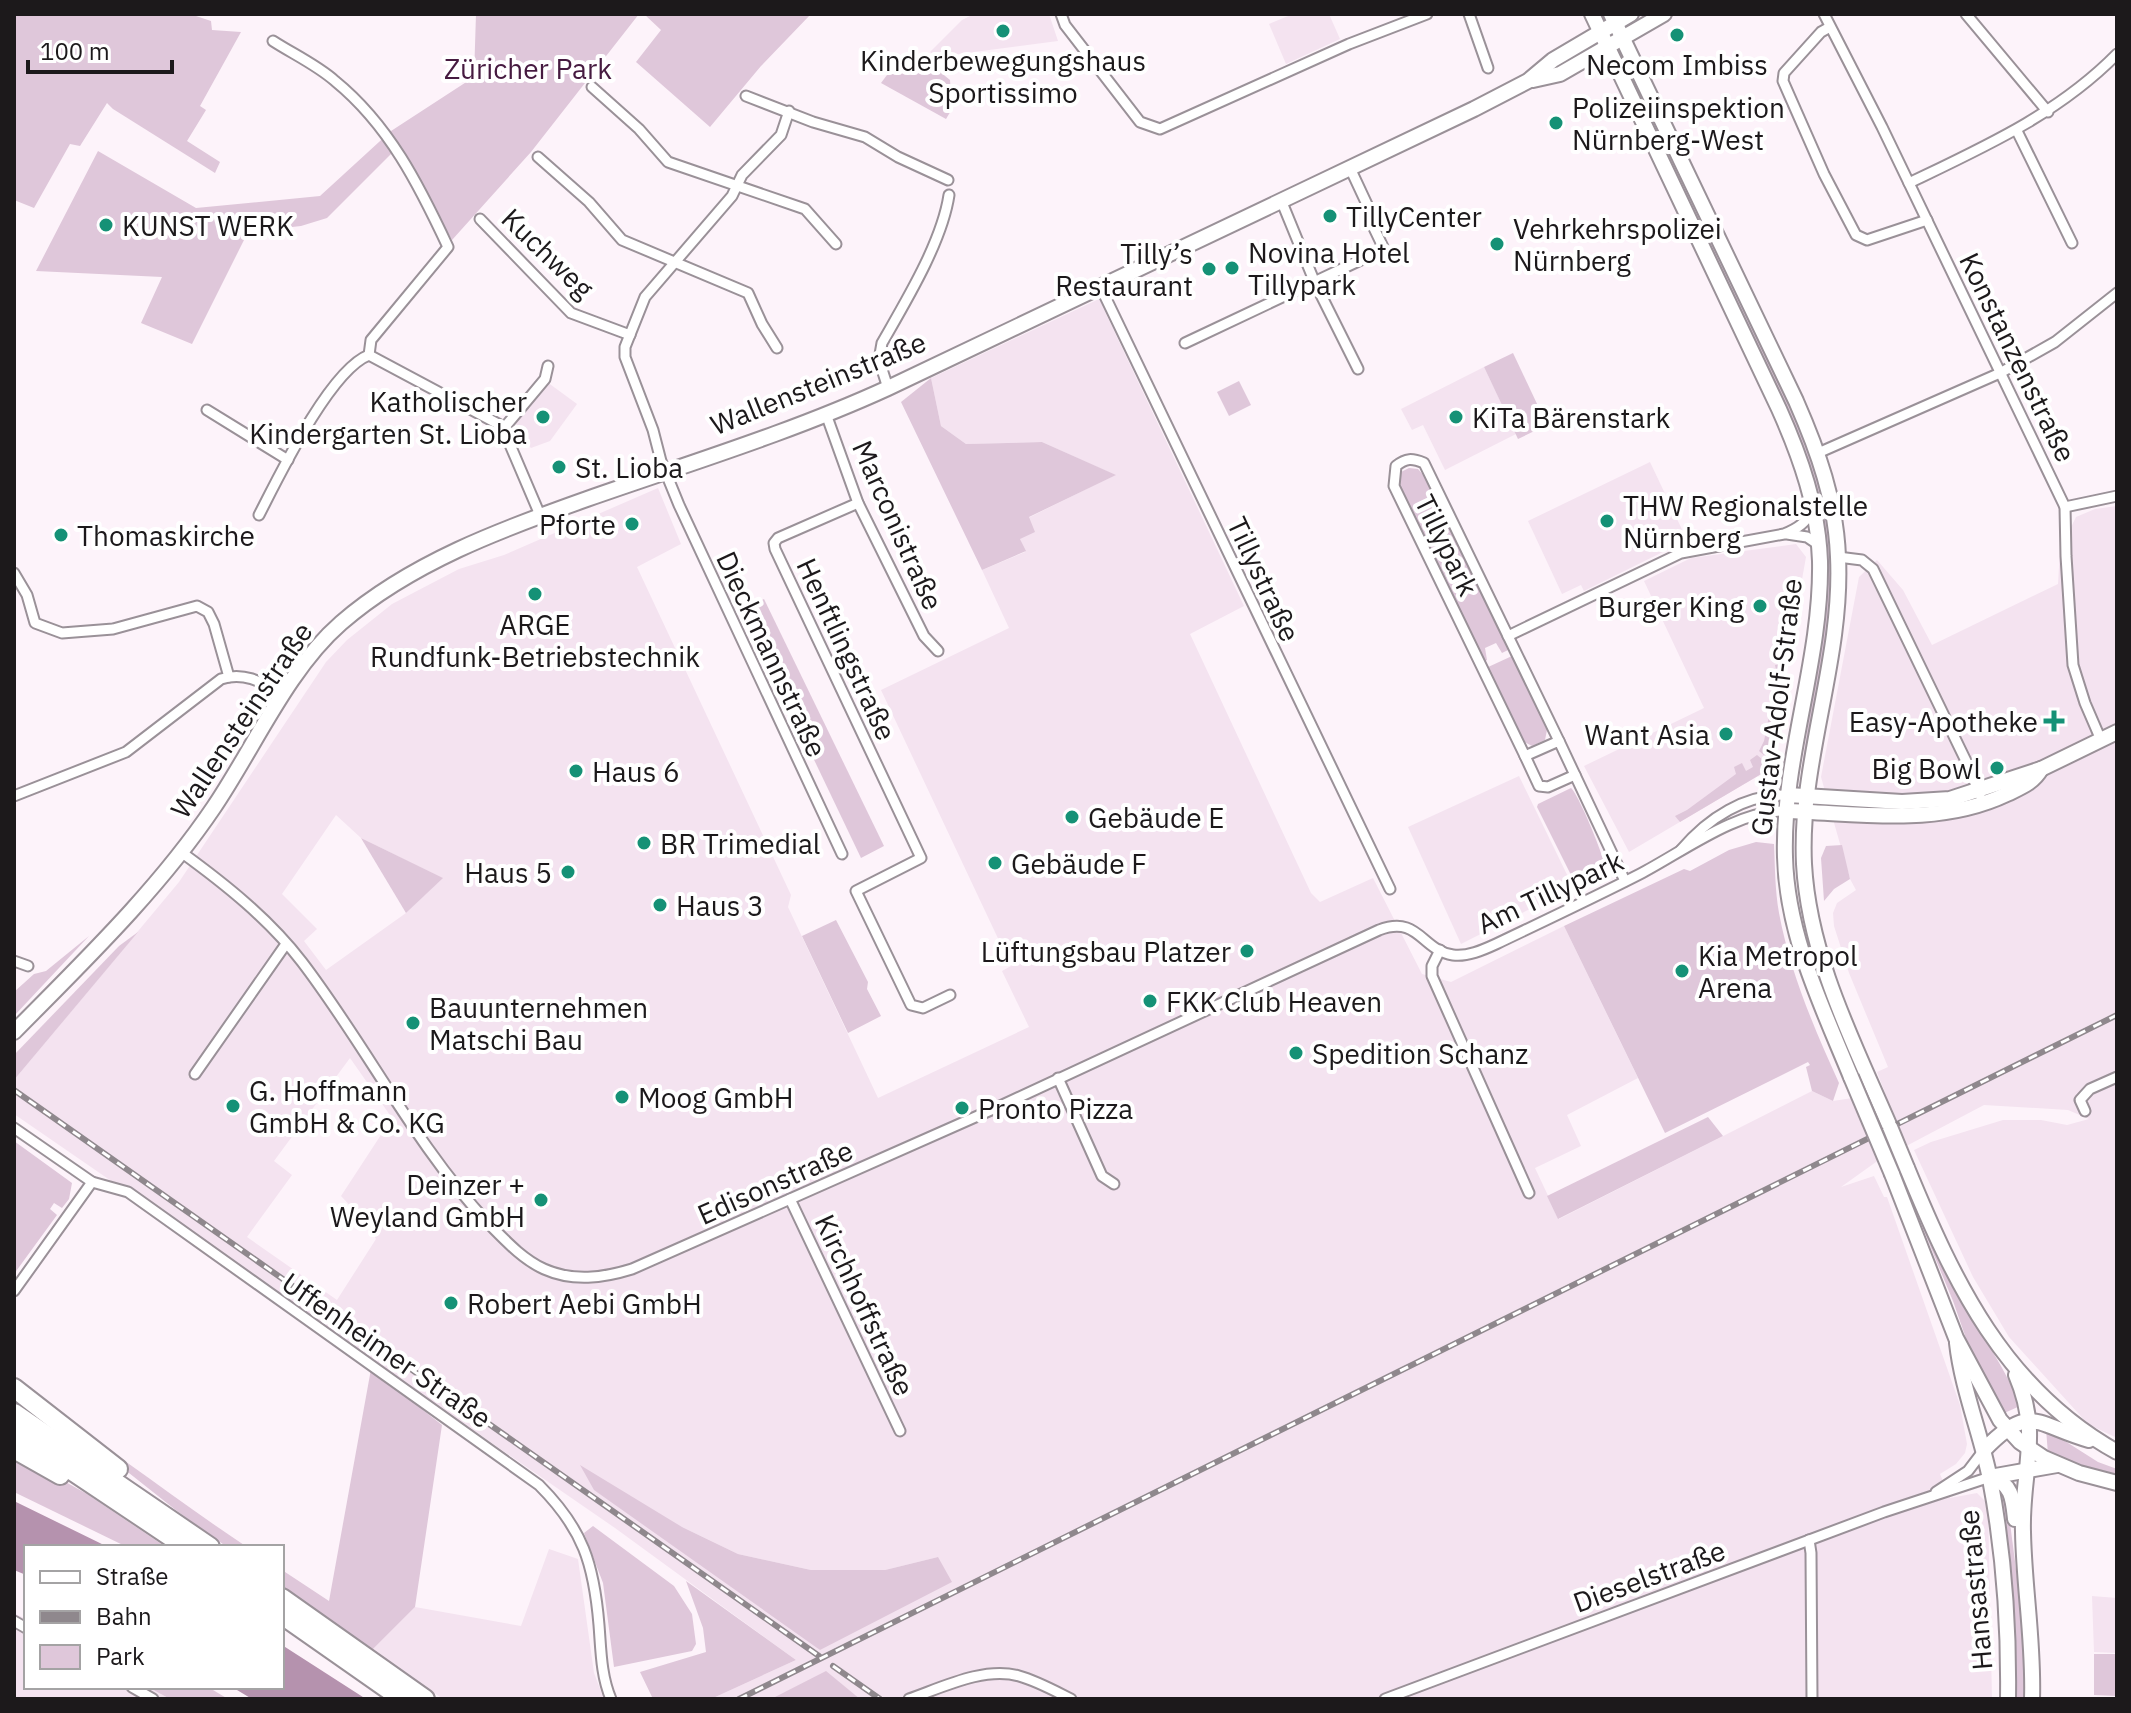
<svg xmlns="http://www.w3.org/2000/svg" width="2131" height="1713" viewBox="0 0 2131 1713" font-family="'IBM Plex Sans',sans-serif">
<rect width="100%" height="100%" fill="#fdf3fa"/>
<!-- built -->
<g fill="#f4e3f0" fill-rule="evenodd">
<path d="M974,14H1049L1058,41L936,57L930,52L962,20Z"/>
<path d="M1293,14H1329L1340,39L1286,64L1269,24Z"/>
<path d="M1099,299L1244,606L1190,634L1311,893L1320,902L1373,878L1422,974L1451,982L1564,926L1638,1078L1567,1115L1581,1146L1535,1168L1559,1219L1812,1091L1833,1101L1885,1093L1877,1072L1888,1067L1849,973L1834,926L1833,913L1837,903L1856,890L1850,879L1821,777L1859,577L1877,560L1903,590L1932,645L2058,584L2060,550L2076,517L2095,509L2117,506V1438L2088,1424L2009,1337L1973,1277L1914,1150L1931,1142L2003,1120H2041L2067,1125L2089,1119L2068,1110L1984,1105L1876,1162L1841,1187L1874,1176L1884,1197H1887L1960,1405L1967,1444L1965,1453L1956,1464L1940,1474L1950,1498L1977,1493L1988,1504L1992,1699H860L826,1672L771,1699H711L796,1660L615,1528L14,1114V1080L179,882L326,662L347,640L392,604L459,569L504,555L658,488L681,544L637,567L791,895L788,907L878,1098L1029,1027L1002,971L1011,966L881,690L1009,628L982,570L1025,552L1020,539L1028,518L1115,475L1042,442L966,444L941,426L931,378ZM336,815L361,838L442,878L406,913L326,970L304,941L317,929L282,894ZM350,1058L392,1118L341,1196L370,1227L376,1239L337,1300L247,1237L292,1175L274,1161ZM682,1527L738,1554L811,1570H885L938,1557L820,1650Z"/>
<path d="M1484,367L1516,434L1445,470L1423,425L1412,430L1401,409Z"/>
<path d="M547,382L577,404L550,441L531,448L523,440L515,421Z"/>
<path d="M1650,462L1687,540L1584,591L1581,585L1562,594L1528,521Z"/>
<path d="M1796,544L1806,557L1768,770L1629,852L1584,766L1704,708L1644,581L1691,558Z"/>
<path d="M1519,776L1573,887L1461,944L1408,827Z"/>
<path d="M549,1549L578,1559L594,1673L604,1699H443L372,1650L415,1607L521,1626Z"/>
<path d="M2092,1596L2117,1598V1653L2094,1652Z"/>
<path d="M14,1613L26,1619V1687H148L170,1699H14Z"/>
</g>
<!-- green -->
<g fill="#dfc7da">
<path d="M15,14H190L211,21L212,30L241,32L200,106L206,110L187,141L220,162L215,173L113,109L107,103L80,146L70,144L34,208L14,200Z"/>
<path d="M476,14H639L531,152L452,240L399,146L327,218L301,226L248,232L192,344L141,323L162,277L36,271L98,151L196,208L320,196L391,131L474,77Z"/>
<path d="M644,14H811L761,66L710,127L636,62L661,30Z"/>
<path d="M913,58L934,67L950,80L952,109L946,119L881,83L893,67Z"/>
<path d="M1662,146C1694,195 1717,251 1742,304C1778,380 1825,457 1832,543C1838,619 1816,697 1804,772H1801L1820,644L1817,496Z"/>
<path d="M1513,353L1547,425L1518,439L1484,367Z"/>
<path d="M931,378L941,426L966,444L1042,442L1116,475L1029,517L1035,532L1020,539L1026,551L982,570L901,402Z"/>
<path d="M1239,381L1251,405L1229,416L1217,392Z"/>
<path d="M1409,468L1418,469L1425,477L1508,650L1502,653L1496,643L1485,648L1487,660L1484,662L1399,486L1401,472Z"/>
<path d="M764,599L884,846L861,858L742,609Z"/>
<path d="M1512,656L1547,730L1545,740L1532,746L1521,740L1486,668Z"/>
<path d="M1787,664L1770,760L1759,751L1764,741L1777,675L1775,665Z"/>
<path d="M1757,755L1769,765L1768,770L1680,822L1675,816L1687,810L1736,774L1734,767L1742,763L1746,771L1753,767L1750,760Z"/>
<path d="M1571,788C1579,795 1608,865 1607,876L1578,889L1537,807L1538,804Z"/>
<path d="M361,838L443,878L406,913Z"/>
<path d="M1756,842L1774,844C1775,867 1775,890 1779,913C1790,972 1814,1028 1839,1083L1833,1101L1812,1091L1806,1067L1810,1065L1808,1062L1665,1133L1564,926L1684,869L1690,871L1729,850Z"/>
<path d="M1842,845L1850,879L1834,889L1824,901L1821,858L1826,846Z"/>
<path d="M836,920L868,982L867,989L881,1016L848,1033L802,936Z"/>
<path d="M138,932L14,1080V1055L119,946Z"/>
<path d="M89,936L14,1016V992L34,974L46,971Z"/>
<path d="M1708,1117L1723,1136L1558,1219L1547,1196Z"/>
<path d="M14,1141L72,1183L69,1199L62,1208L54,1203L50,1209L57,1215L14,1274Z"/>
<path d="M1901,1170C1920,1213 1938,1257 1961,1299C1980,1335 2006,1367 2020,1406L2002,1414L1968,1344L1953,1301L1899,1171Z"/>
<path d="M371,1369L442,1425L415,1607L372,1650L282,1586V1570L329,1601Z"/>
<path d="M38,1401C109,1447 176,1500 247,1547H227L177,1511Z"/>
<path d="M2046,1429L2098,1462L2117,1469V1474L2060,1460L2048,1454Z"/>
<path d="M14,1453L87,1494L166,1547H127L14,1492Z"/>
<path d="M580,1465L682,1527L738,1554L811,1570H885L938,1557L952,1582L820,1650L594,1490Z"/>
<path d="M2006,1492L2024,1631L2026,1699H2013L1998,1495Z"/>
<path d="M593,1526L674,1586L692,1614L696,1644L692,1651L614,1667L603,1583L584,1533Z"/>
<path d="M686,1581L796,1660L711,1699H653L640,1672L706,1652L703,1628Z"/>
<path d="M2094,1654H2117V1696L2094,1695Z"/>
<path d="M826,1671L860,1699H771Z"/>
<path d="M148,1687H208L228,1699H170Z"/>
</g>
<!-- water -->
<g fill="#b592ae">
<path d="M14,1501L108,1547H26V1575L14,1570Z"/>
<path d="M282,1645L366,1699H252L232,1687H282Z"/>
</g>
<g fill="none" stroke-linecap="round" stroke-linejoin="round">
<!-- street casing -->
<g stroke="#9a9198" stroke-width="13">
<g id="street">
<path d="M1061,14L1065,25L1140,122L1160,129L1349,44L1427,14"/>
<path d="M1469,14L1488,68"/>
<path d="M1824,14L1882,127L2065,507L2066,556L2073,665L2085,703L2101,740"/>
<path d="M1966,14L2048,112"/>
<path d="M1830,27L1821,32L1784,73L1783,81L1824,174L1856,235L1867,240L1927,220"/>
<path d="M273,41C293,54 317,65 335,81C389,125 419,185 448,247L371,340L369,355"/>
<path d="M592,87L639,129L668,162L805,209L836,244"/>
<path d="M746,96L813,122L865,137L898,157L948,180"/>
<path d="M789,111L781,135L742,175L732,196L645,297L625,347V357L653,430L661,461L679,505L842,854"/>
<path d="M2017,131L2072,243"/>
<path d="M538,157L589,202L622,240L748,293L762,324L777,348"/>
<path d="M1909,183C1984,147 2058,114 2117,54"/>
<path d="M1281,200L1315,283L1358,369"/>
<path d="M480,219L571,313L630,335"/>
<path d="M1100,286L1390,889"/>
<path d="M1185,343L1384,249L1372,224L1371,213L1350,168"/>
<path d="M369,355L502,426L540,515"/>
<path d="M888,388L879,360L882,343C906,301 942,242 949,195"/>
<path d="M207,410L288,460"/>
<path d="M826,414L858,503L924,636L938,651"/>
<path d="M504,428L545,379L548,366"/>
<path d="M1818,453L2000,373L2055,342L2117,293"/>
<path d="M858,503L778,538L774,543L775,549L921,858L856,891L911,1005L923,1008L950,995"/>
<path d="M2065,507L2117,496"/>
<path d="M259,515C279,476 330,370 369,355"/>
<path d="M1787,534L1807,537L1819,545"/>
<path d="M1838,557L1862,560L1873,569L1966,761L1980,795"/>
<path d="M14,573L27,595L35,623L62,633L113,629L197,606L208,612L214,624L229,677"/>
<path d="M1508,636L1681,553L1784,534C1799,528 1805,523 1814,509"/>
<path d="M1559,741L1575,775L1548,787L1539,786L1525,756Z"/>
<path d="M1525,756L1394,486L1396,466C1406,458 1412,458 1424,463L1559,741"/>
<path d="M1575,775L1625,881"/>
<path d="M14,796L126,752L221,679C245,671 263,683 284,695"/>
<path d="M1681,850C1708,818 1745,794 1788,795"/>
<path d="M181,852C225,884 269,919 302,962C367,1047 415,1145 488,1223C505,1240 522,1259 544,1269C573,1282 603,1278 632,1269L998,1107L1379,930C1419,915 1421,950 1453,955C1467,957 1483,950 1496,944C1544,921 1593,898 1640,874C1684,851 1737,810 1786,811"/>
<path d="M1440,950L1432,966V976L1529,1193"/>
<path d="M14,961L28,966"/>
<path d="M195,1074L286,944"/>
<path d="M1058,1078L1102,1176L1114,1184"/>
<path d="M2085,1111L2080,1100L2090,1089L2117,1077"/>
<path d="M14,1128L92,1182L128,1192L539,1485C583,1529 594,1564 599,1625C601,1650 601,1676 611,1699"/>
<path d="M790,1199L900,1431"/>
<path d="M14,1291L92,1182"/>
<path d="M1936,1492L1968,1471L1984,1450"/>
<path d="M1809,1540L1811,1553L1812,1699"/>
<path d="M14,1621L26,1628"/>
<path d="M132,1687L153,1699"/>
<path d="M909,1699C941,1688 984,1666 1019,1676C1037,1681 1055,1691 1071,1699"/>
<path d="M1385,1699L1884,1512L1990,1477"/>
</g>
</g>
<!-- secondary casing -->
<g stroke="#9a9198" stroke-width="18">
<g id="secondary">
<path d="M1533,80L1560,74L1664,14"/>
<path d="M1788,795L1902,802L1950,799L2041,769L2117,732"/>
<path d="M1786,811C1861,813 1938,827 2007,794C2021,787 2033,783 2041,769"/>
<path d="M14,1032C84,961 158,890 214,807C254,748 287,670 341,623C410,563 502,529 587,499C687,464 792,432 888,388L1474,109L1528,81L1553,60L1631,14"/>
</g>
</g>
<!-- primary casing -->
<g stroke="#9a9198" stroke-width="18">
<g id="primary">
<path d="M1592,14L1779,409C1801,458 1818,507 1820,561C1822,661 1782,757 1785,857C1787,936 1822,1006 1851,1077"/>
<path d="M1611,14L1796,401C1818,451 1836,501 1838,557C1843,661 1799,760 1804,864C1809,957 1854,1043 1890,1127"/>
<path d="M1907,1168C1954,1282 2004,1389 2117,1452"/>
<path d="M1892,1174L1956,1338L2000,1420L2020,1442L2044,1458L2079,1473L2117,1483"/>
<path d="M1957,1343C1962,1389 1981,1434 1990,1479C2004,1552 2009,1625 2008,1699"/>
<path d="M2016,1375C2042,1435 2021,1472 2023,1532C2024,1588 2034,1643 2032,1699"/>
<path d="M1984,1450C2030,1402 2036,1425 2089,1440"/>
<path d="M1990,1477C2012,1483 2013,1499 2015,1519"/>
<path d="M1990,1477L2057,1465"/>
</g>
</g>
<!-- highway casing -->
<g stroke="#9a9198" stroke-width="22">
<g id="highway">
<path d="M14,1388L118,1469"/>
<path d="M14,1413L210,1547"/>
<path d="M14,1432L186,1547"/>
<path d="M14,1449L60,1475"/>
<path d="M282,1598L425,1699"/>
<path d="M282,1615L402,1699"/>
</g>
</g>
<!-- street -->
<use href="#street" stroke="#fff" stroke-width="9"/>
<!-- secondary -->
<use href="#secondary" stroke="#fff" stroke-width="14"/>
<!-- primary -->
<use href="#primary" stroke="#fff" stroke-width="14"/>
<!-- highway -->
<use href="#highway" stroke="#fff" stroke-width="18"/>
<!-- rail casing -->
<g stroke="#8f888d" stroke-width="6">
<g id="rail">
<path d="M14,1090L819,1656"/>
<path d="M833,1666L880,1699"/>
<path d="M739,1699L2117,1015"/>
</g>
</g>
<!-- rail -->
<use href="#rail" stroke="#fff" stroke-width="3" stroke-dasharray="9" stroke-linecap="butt"/>
<!-- primary-bridge casing -->
<g stroke="#9a9198" stroke-width="18" stroke-linecap="butt">
<g id="primary-bridge">
<path d="M1851,1077L1892,1174"/>
<path d="M1890,1127L1907,1168"/>
</g>
</g>
<!-- primary-bridge -->
<use href="#primary-bridge" stroke="#fff" stroke-width="14"/>
</g>
<!-- markers -->
<g fill="#159176" stroke="#fff" stroke-width="3">
<circle cx="1003" cy="31" r="8"/>
<circle cx="1677" cy="35" r="8"/>
<circle cx="1556" cy="123" r="8"/>
<circle cx="1330" cy="216" r="8"/>
<circle cx="106" cy="225" r="8"/>
<circle cx="1497" cy="244" r="8"/>
<circle cx="1232" cy="268" r="8"/>
<circle cx="1209" cy="269" r="8"/>
<circle cx="543" cy="417" r="8"/>
<circle cx="1456" cy="417" r="8"/>
<circle cx="559" cy="467" r="8"/>
<circle cx="1607" cy="521" r="8"/>
<circle cx="632" cy="524" r="8"/>
<circle cx="61" cy="535" r="8"/>
<circle cx="535" cy="594" r="8"/>
<circle cx="1760" cy="606" r="8"/>
<path d="M2050 709h8v8h8v8h-8v8h-8v-8h-8v-8h8z"/>
<circle cx="1726" cy="734" r="8"/>
<circle cx="1997" cy="768" r="8"/>
<circle cx="576" cy="771" r="8"/>
<circle cx="1072" cy="817" r="8"/>
<circle cx="644" cy="843" r="8"/>
<circle cx="995" cy="863" r="8"/>
<circle cx="568" cy="872" r="8"/>
<circle cx="660" cy="905" r="8"/>
<circle cx="1247" cy="951" r="8"/>
<circle cx="1682" cy="971" r="8"/>
<circle cx="1150" cy="1001" r="8"/>
<circle cx="413" cy="1023" r="8"/>
<circle cx="1296" cy="1053" r="8"/>
<circle cx="622" cy="1097" r="8"/>
<circle cx="233" cy="1106" r="8"/>
<circle cx="962" cy="1108" r="8"/>
<circle cx="541" cy="1200" r="8"/>
<circle cx="451" cy="1303" r="8"/>
</g>
<g text-anchor="middle" dominant-baseline="central" stroke-width="8" stroke-linejoin="round" paint-order="stroke">
<!-- poi labels -->
<g font-size="28" fill="#1c191b" stroke="#fff" text-anchor="start">
<text x="1003" y="60" text-anchor="middle">Kinderbewegungshaus<tspan x="1003" dy="32">Sportissimo</tspan></text>
<text x="1677" y="64" text-anchor="middle">Necom Imbiss</text>
<text x="1572" y="107">Polizeiinspektion<tspan x="1572" dy="32">Nürnberg-West</tspan></text>
<text x="1346" y="216">TillyCenter</text>
<text x="122" y="225">KUNST WERK</text>
<text x="1513" y="228">Vehrkehrspolizei<tspan x="1513" dy="32">Nürnberg</tspan></text>
<text x="1248" y="252">Novina Hotel<tspan x="1248" dy="32">Tillypark</tspan></text>
<text x="1193" y="253" text-anchor="end">Tilly’s<tspan x="1193" dy="32">Restaurant</tspan></text>
<text x="527" y="401" text-anchor="end">Katholischer<tspan x="527" dy="32">Kindergarten St. Lioba</tspan></text>
<text x="1472" y="417">KiTa Bärenstark</text>
<text x="575" y="467">St. Lioba</text>
<text x="1623" y="505">THW Regionalstelle<tspan x="1623" dy="32">Nürnberg</tspan></text>
<text x="616" y="524" text-anchor="end">Pforte</text>
<text x="77" y="535">Thomaskirche</text>
<text x="1744" y="606" text-anchor="end">Burger King</text>
<text x="535" y="624" text-anchor="middle">ARGE<tspan x="535" dy="32">Rundfunk-Betriebstechnik</tspan></text>
<text x="2038" y="721" text-anchor="end">Easy-Apotheke</text>
<text x="1710" y="734" text-anchor="end">Want Asia</text>
<text x="1981" y="768" text-anchor="end">Big Bowl</text>
<text x="592" y="771">Haus 6</text>
<text x="1088" y="817">Gebäude E</text>
<text x="660" y="843">BR Trimedial</text>
<text x="1011" y="863">Gebäude F</text>
<text x="552" y="872" text-anchor="end">Haus 5</text>
<text x="676" y="905">Haus 3</text>
<text x="1231" y="951" text-anchor="end">Lüftungsbau Platzer</text>
<text x="1698" y="955">Kia Metropol<tspan x="1698" dy="32">Arena</tspan></text>
<text x="1166" y="1001">FKK Club Heaven</text>
<text x="429" y="1007">Bauunternehmen<tspan x="429" dy="32">Matschi Bau</tspan></text>
<text x="1312" y="1053">Spedition Schanz</text>
<text x="249" y="1090">G. Hoffmann<tspan x="249" dy="32">GmbH &amp; Co. KG</tspan></text>
<text x="638" y="1097">Moog GmbH</text>
<text x="978" y="1108">Pronto Pizza</text>
<text x="525" y="1184" text-anchor="end">Deinzer +<tspan x="525" dy="32">Weyland GmbH</tspan></text>
<text x="467" y="1303">Robert Aebi GmbH</text>
</g>
<!-- park labels -->
<g font-size="28" fill="#461a40" stroke="#fff">
<text x="528" y="68">Züricher Park</text>
</g>
<!-- street labels -->
<g font-size="28" fill="#1c191b" stroke="#fff">
<text transform="translate(548 253) rotate(44)">Kuchweg</text>
<text transform="translate(2018 357) rotate(64)">Konstanzenstraße</text>
<text transform="translate(818 383) rotate(-22)">Wallensteinstraße</text>
<text transform="translate(898 525) rotate(66)">Marconistraße</text>
<text transform="translate(1447 545) rotate(64)">Tillypark</text>
<text transform="translate(1264 579) rotate(65)">Tillystraße</text>
<text transform="translate(847 649) rotate(65)">Henftlingstraße</text>
<text transform="translate(772 654) rotate(65)">Dieckmannstraße</text>
<text transform="translate(1776 707) rotate(-83)">Gustav-Adolf-Straße</text>
<text transform="translate(241 720) rotate(-56)">Wallensteinstraße</text>
<text transform="translate(1550 892) rotate(-25)">Am Tillypark</text>
<text transform="translate(775 1182) rotate(-24)">Edisonstraße</text>
<text transform="translate(865 1305) rotate(65)">Kirchhoffstraße</text>
<text transform="translate(387 1350) rotate(35)">Uffenheimer Straße</text>
<text transform="translate(1649 1576) rotate(-20)">Dieselstraße</text>
<text transform="translate(1975 1590) rotate(-95)">Hansastraße</text>
</g>
</g>
<!-- border -->
<rect width="2131" height="1713" fill="none" stroke="#1c191b" stroke-width="32"/>
<!-- legend -->
<rect x="24" y="1545" width="260" height="144" fill="#ffffff" stroke="#a4a3a4" stroke-width="2"/>
<rect x="40" y="1571" width="40" height="12" fill="#ffffff" stroke="#a4a3a4" stroke-width="2"/>
<text x="96" y="1585" font-size="24" fill="#1c191b">Straße</text>
<rect x="40" y="1611" width="40" height="12" fill="#8f888d" stroke="#a4a3a4" stroke-width="2"/>
<text x="96" y="1625" font-size="24" fill="#1c191b">Bahn</text>
<rect x="40" y="1645" width="40" height="24" fill="#dfc7da" stroke="#a4a3a4" stroke-width="2"/>
<text x="96" y="1665" font-size="24" fill="#1c191b">Park</text>
<!-- scale -->
<path d="M28 60v12h144v-12" fill="none" stroke="#1c191b" stroke-width="4"/>
<text x="40" y="60" font-size="24" fill="#1c191b" stroke="#ffffff" stroke-width="6" paint-order="stroke">100 m</text>
</svg>
